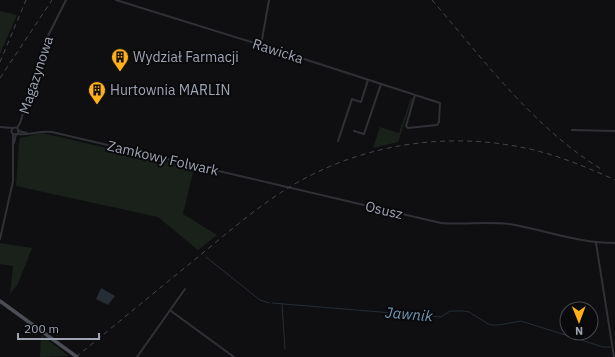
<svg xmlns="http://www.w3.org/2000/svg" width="615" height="357" viewBox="0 0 615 357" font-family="'IBM Plex Sans',sans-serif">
<rect width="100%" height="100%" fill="#0f0f11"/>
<!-- green -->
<g fill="#19211a">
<path d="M0,11L17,15L0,54Z"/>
<path d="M411,98H413L398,142L373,148L380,127L399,133Z"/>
<path d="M42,133L194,168L183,214L217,235L198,250L158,217L16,186L19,142L20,138Z"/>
<path d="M0,243L32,248L18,284L10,294L13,266L0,264Z"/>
<path d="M41,335L69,356L40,357Z"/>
</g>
<!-- water -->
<path fill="#252e35" d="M101,288L115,296L108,305L96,299Z"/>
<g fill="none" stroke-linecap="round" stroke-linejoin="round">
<!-- stream -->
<g stroke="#252e35" stroke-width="1">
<path d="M206,257L260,300L269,303"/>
<path d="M272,303L441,317L450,311H464L469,312L490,325H499L521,321L603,347H610"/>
<path d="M282,304L285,349"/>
</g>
<!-- street -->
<g stroke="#303136" stroke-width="2">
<path d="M116,0L261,45L440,103L439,122L437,125L408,128L406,126L415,95"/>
<path d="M261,45L269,0"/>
<path d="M0,127L13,128"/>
<circle cx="15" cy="131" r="3.5"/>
<path d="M17,128L20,123L46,40L66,0"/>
<path d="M572,130L615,131"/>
<path d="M18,131L27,133"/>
<path d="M354,131L364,134L381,84"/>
<path d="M17,134C29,136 40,130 52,132L441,223C464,225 486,221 509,224C546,230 577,243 615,243"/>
<path d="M338,141L352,99L361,102L368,80"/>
<path d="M14,143L16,134"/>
<path d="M0,239L13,181V134"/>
<path d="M596,243L614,357"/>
<path d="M171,311L234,357"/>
<path d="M137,357L185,289"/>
</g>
<!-- primary -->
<path stroke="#4c4e55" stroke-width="3.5" d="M0,301L77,357"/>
<!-- rail -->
<g stroke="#43454b" stroke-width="1" stroke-dasharray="5 4" stroke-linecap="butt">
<path d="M432,0C484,60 533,127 601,169"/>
<path d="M0,62L26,0"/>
<path d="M0,78L52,0"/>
<path d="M76,357C115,325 154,293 193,261C224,236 254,209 288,188C361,143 451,130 534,150C562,157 589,168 615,180"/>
</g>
</g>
<!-- icons -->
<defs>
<g id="building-pin" transform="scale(0.9)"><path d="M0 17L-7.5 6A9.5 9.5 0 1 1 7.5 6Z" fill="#ffaf19" stroke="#0a0a0c"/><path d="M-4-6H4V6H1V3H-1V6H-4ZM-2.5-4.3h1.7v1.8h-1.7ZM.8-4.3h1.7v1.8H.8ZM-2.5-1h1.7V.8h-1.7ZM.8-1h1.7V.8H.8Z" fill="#111"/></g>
</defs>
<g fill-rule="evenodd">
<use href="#building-pin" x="120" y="57"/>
<use href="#building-pin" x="97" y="90"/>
</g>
<g text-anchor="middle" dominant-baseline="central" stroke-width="4" stroke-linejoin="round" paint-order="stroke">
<!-- street labels -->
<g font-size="14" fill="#9fa5b3" stroke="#0a0a0c">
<text transform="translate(278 51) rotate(18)">Rawicka</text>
<text transform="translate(36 75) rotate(-72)">Magazynowa</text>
<text transform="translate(163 158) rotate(13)">Zamkowy Folwark</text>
<text transform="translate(384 210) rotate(13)">Osusz</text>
</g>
<!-- poi labels -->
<g font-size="14" fill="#9fa5b3" stroke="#0a0a0c" text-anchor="start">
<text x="133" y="57">Wydział Farmacji</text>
<text x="110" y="90">Hurtownia MARLIN</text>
</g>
<!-- water labels -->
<g font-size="15" font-style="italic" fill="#7295b2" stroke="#0a0a0c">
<text transform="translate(409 314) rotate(5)">Jawnik</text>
</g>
</g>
<!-- north arrow -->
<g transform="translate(579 321) rotate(179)"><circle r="19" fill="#0a0a0c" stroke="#46484f"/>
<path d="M0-3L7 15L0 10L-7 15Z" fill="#ffaf19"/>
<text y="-6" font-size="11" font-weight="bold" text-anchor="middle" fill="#9fa5b3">N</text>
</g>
<!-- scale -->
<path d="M18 333v6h81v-6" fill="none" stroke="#9fa5b3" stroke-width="2"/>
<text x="24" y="333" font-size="12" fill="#9fa5b3" stroke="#0a0a0c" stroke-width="3" paint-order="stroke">200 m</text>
</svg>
